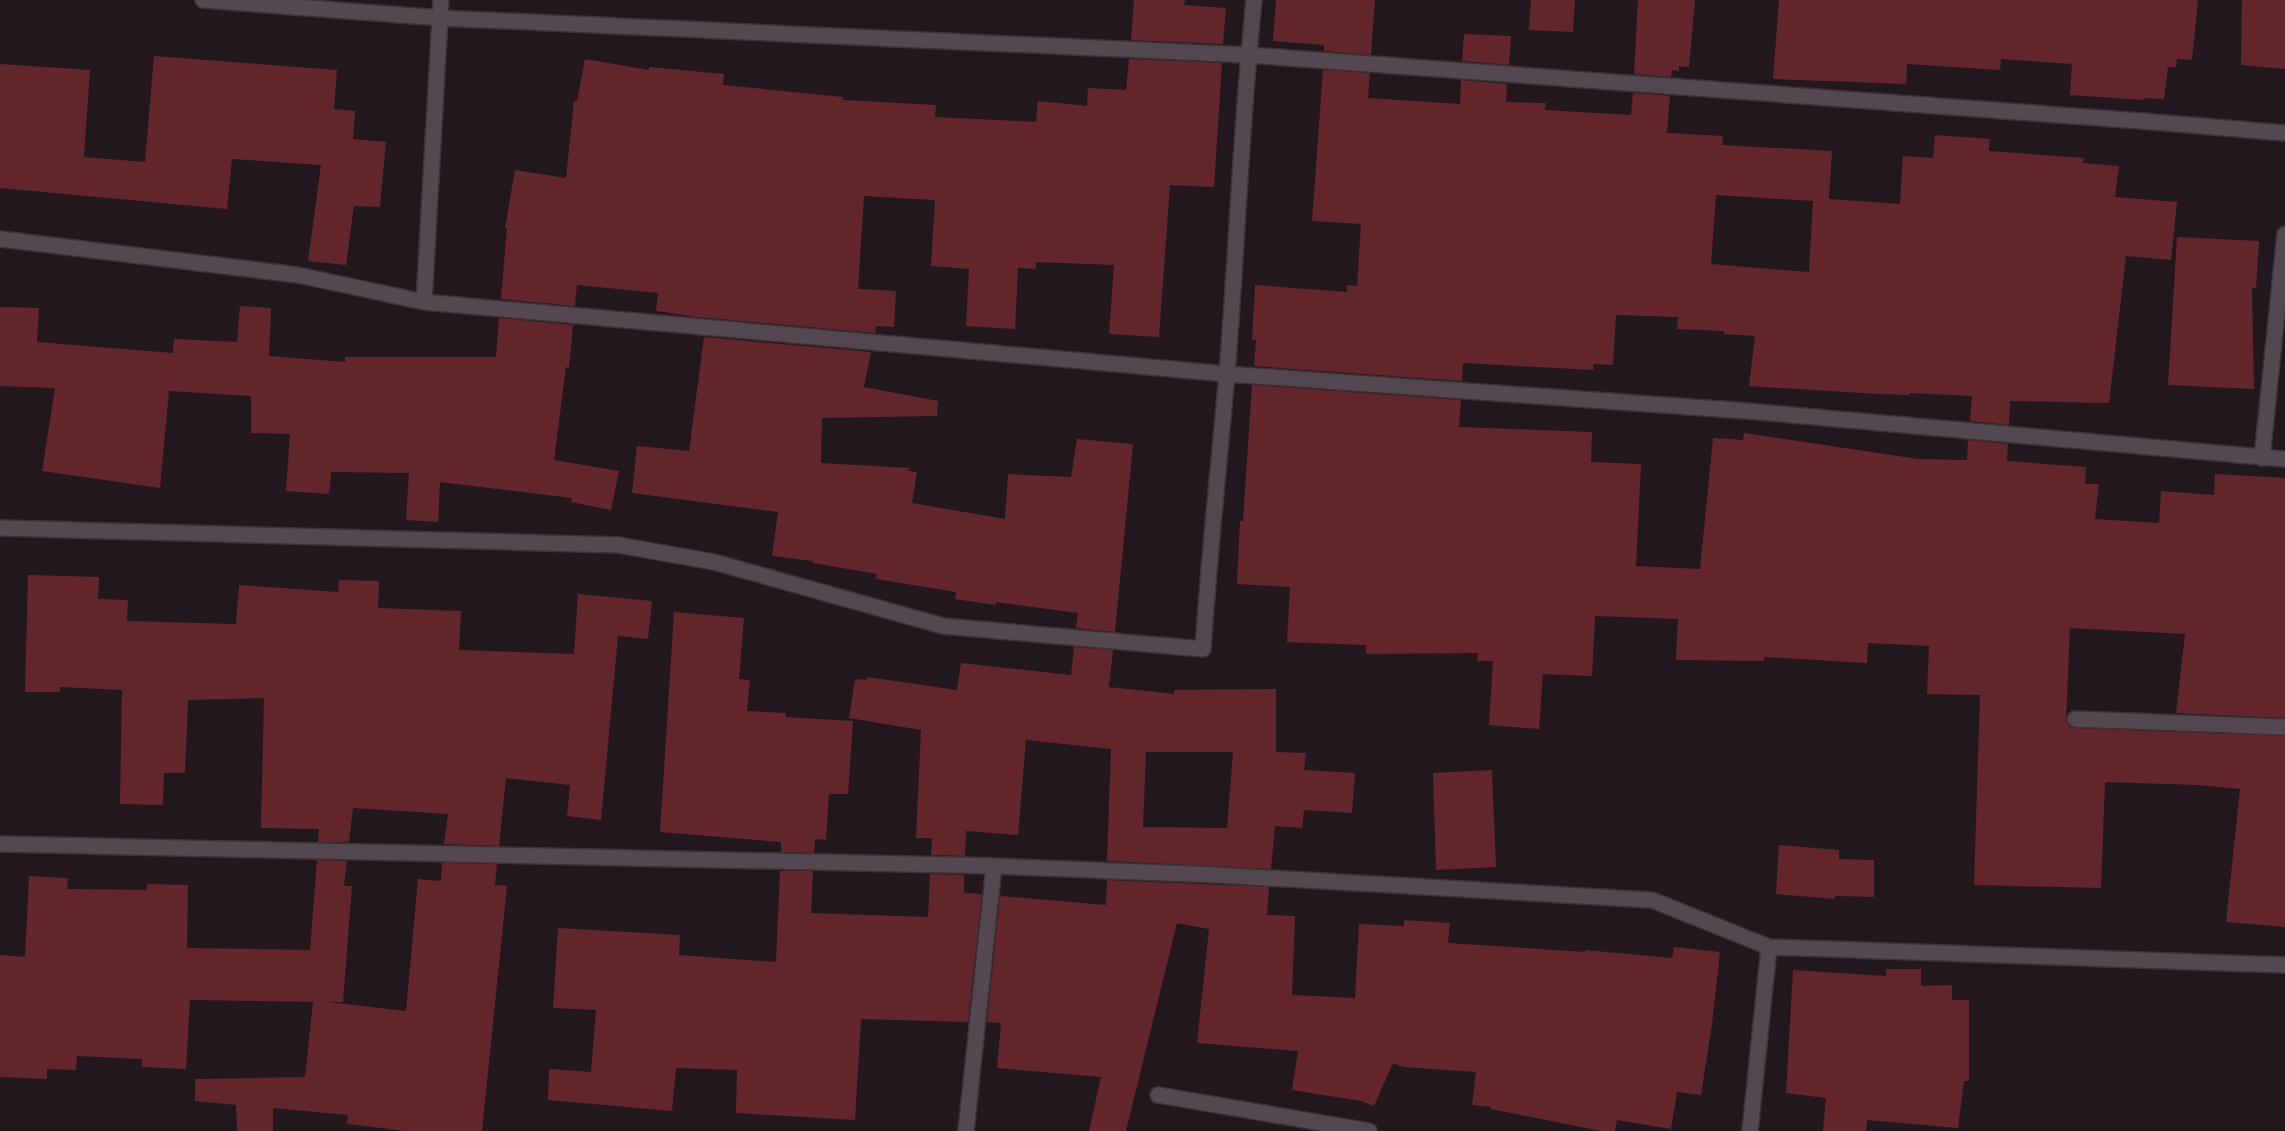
<svg xmlns="http://www.w3.org/2000/svg" width="2285" height="1131" viewBox="0 0 2285 1131" font-family="Jost,sans-serif">
<rect width="100%" height="100%" fill="#23171e"/>
<!-- building -->
<g fill="#63262d" fill-rule="evenodd">
<path d="M1134,0H1185L1184,5L1226,8L1223,44L1131,40Z"/>
<path d="M1276,0H1375L1371,55L1324,51V45L1273,41Z"/>
<path d="M1531,0H1575L1573,32L1529,30Z"/>
<path d="M1638,0H1695L1689,67L1679,66V71L1672,70L1671,77L1634,74Z"/>
<path d="M1779,0H2198L2192,60L2177,59L2176,67H2168L2164,99L2144,98V100L2070,95L2072,64L2001,59L2000,70L1907,64L1906,84L1773,79Z"/>
<path d="M2242,0H2285V69L2241,65Z"/>
<path d="M1464,34L1511,36L1509,65L1462,61Z"/>
<path d="M154,56L337,70L334,109L355,111L353,139L386,142L380,207L354,206L346,265L308,261L321,165L232,159L227,209L0,188V64L90,70L84,157L145,162Z"/>
<path d="M585,59L649,70V67L724,74L723,85L843,97V100L936,105L935,117L1036,122L1038,101L1087,106L1088,88L1126,90L1129,59L1222,63L1214,187L1170,185L1159,337L1109,334L1114,265L1036,262V269L1018,268L1015,329L966,326L969,269L931,266L935,200L864,196L858,289L896,291L894,327L876,326L875,333L697,317L656,311L658,293L577,285L575,306L501,299L507,228H505L515,170L566,178L574,101H577Z"/>
<path d="M1323,70L1370,73L1368,98L1460,104L1461,80L1507,84L1506,102L1546,103L1545,110L1631,115L1633,93L1670,96L1667,133L1723,136L1722,145L1832,151L1829,199L1900,204L1903,156L1933,158L1935,135L1990,139L1989,151L2084,158L2083,163L2119,166L2115,197L2177,202L2171,260L2126,256L2109,403L2010,401L2009,425L1970,421L1972,396L1910,393V395L1879,394L1749,386L1755,336L1724,334V331L1677,329L1678,317L1616,315L1613,365L1593,364V370L1463,363L1462,381L1254,366L1256,340H1252L1255,285L1347,292V285L1357,286L1361,224L1312,221ZM1716,195L1813,201L1809,272L1711,264Z"/>
<path d="M2177,237L2259,241L2256,288H2252L2254,389L2168,385Z"/>
<path d="M240,306L271,308L269,356L345,362V357H496L499,318L573,325L569,368L566,367L554,460L619,471L611,510L571,502L572,498L440,482L438,522L406,520L409,473L331,472L329,494L286,491L290,434L251,433V396L169,391L160,488L42,471L55,388L0,386V307L39,308L37,342L173,353L174,339L237,342Z"/>
<path d="M704,337L871,352L864,387L938,401L937,416L822,418L821,463L909,468L908,471L917,472L912,503L1005,519L1008,474L1071,477L1077,439L1133,444L1115,632L1076,628L1078,613L996,602V605L955,599L956,592L876,579L877,574L813,563V561L772,556L778,512L632,493L637,446L689,451Z"/>
<path d="M1252,385L1461,400L1459,427L1592,432L1591,462L1641,464L1636,566L1700,569L1713,438L1743,440L1744,433L1918,459L1967,460L1968,440L2008,444L2007,461L2086,467L2085,484H2099L2095,519L2159,523L2161,491L2214,495L2215,474L2285,478V718L2176,713L2185,634L2070,628L2066,719L2070,727L2075,728L2285,736V927L2226,922L2240,789L2197,785L2105,782L2101,888L1974,885L1980,695L1927,694L1929,646L1868,643L1867,663L1764,657V661L1676,660L1678,619L1595,616L1592,676L1543,674L1539,729L1489,725L1493,661H1477L1478,653L1366,654V645L1287,642L1290,587L1237,584L1240,521H1243Z"/>
<path d="M28,575L99,577L98,599L128,600L127,621L236,624L239,585L338,592L339,580L379,581L378,608L461,611L459,650L574,654L578,594L652,601L648,639L618,636L601,820L567,816L570,785L506,778L499,846L444,844L448,814L353,808L349,842H318L319,829L261,828L264,698L188,700L185,773H164L163,805L120,804L122,690L60,687V692H25Z"/>
<path d="M674,612L744,618L739,679L750,680L747,711L786,713V717L853,721L848,794H829L826,840L815,839L814,853L781,852V842L660,832Z"/>
<path d="M1074,647L1113,650L1109,687L1174,694V690L1276,689V752L1306,753L1304,770L1355,773L1352,813L1304,810L1302,828L1275,826L1271,869L1107,861L1111,749L1026,740L1018,835L966,831L965,856L931,855L932,838H916L921,730L849,718L855,679L867,680V677L957,690L961,663L1071,675ZM1146,752H1233L1227,828L1143,827Z"/>
<path d="M1492,770L1496,867L1436,870L1433,773Z"/>
<path d="M1779,845L1839,850V859L1874,860V897L1835,896V899L1776,894Z"/>
<path d="M317,860L347,861L344,886H352L343,1002H328L406,1011L418,879L441,881L442,863L497,864L495,885L507,886L482,1131H407L347,1124L348,1115L273,1108V1131H237L236,1105L195,1101V1079L305,1077L313,1002L190,1000L186,1069L142,1067V1059L77,1056L76,1070L47,1069V1079L0,1077V955L25,957L29,876L68,878L67,889L147,890V884L188,885L187,948L310,950Z"/>
<path d="M780,871H813L811,913L928,917L930,874L964,875V893L982,894L968,1022L861,1019L855,1120L736,1113L737,1070L676,1068L672,1111L548,1100L549,1069L591,1072L596,1010L553,1008L558,928L680,935L679,955L776,962Z"/>
<path d="M1107,880L1269,887L1267,915L1295,916L1292,995L1355,998L1359,924L1404,926V920L1450,923L1448,943L1585,952V950L1672,958L1674,947L1720,952L1712,1024L1701,1095L1677,1092L1671,1129L1617,1120L1615,1131H1601L1491,1109V1107L1472,1105L1476,1072L1403,1067L1393,1063L1374,1106L1361,1101L1292,1090L1298,1051L1197,1043L1209,929L1177,923L1126,1131H1089L1101,1077L997,1068L1001,1023L987,1022L1000,896L1106,905Z"/>
<path d="M1886,969H1921V986L1952,985V1000H1969V1081H1964L1958,1128L1867,1120L1866,1131H1823L1826,1098L1786,1093L1793,970L1886,976Z"/>
</g>
<g fill="none" stroke-linecap="round" stroke-linejoin="round">
<!-- street casing -->
<g stroke="#3a3236" stroke-width="18">
<g id="street">
<path d="M203,0L441,18L1248,55L2154,122L2285,133"/>
<path d="M0,239L298,275L424,302L1227,374L1747,411L2285,459"/>
<path d="M424,302L441,0"/>
<path d="M2262,458L2285,234"/>
<path d="M0,528L618,545L714,562L943,626L1203,649C1209,557 1219,465 1227,374C1237,249 1241,124 1254,0"/>
<path d="M2075,719L2285,727"/>
<path d="M0,844L994,866L1216,875L1652,900L1769,947L2285,965"/>
<path d="M1158,1095L1369,1131"/>
<path d="M966,1131L994,866"/>
<path d="M1750,1131L1769,947"/>
</g>
</g>
<!-- street -->
<use href="#street" stroke="#55474f" stroke-width="15"/>
</g>
</svg>
